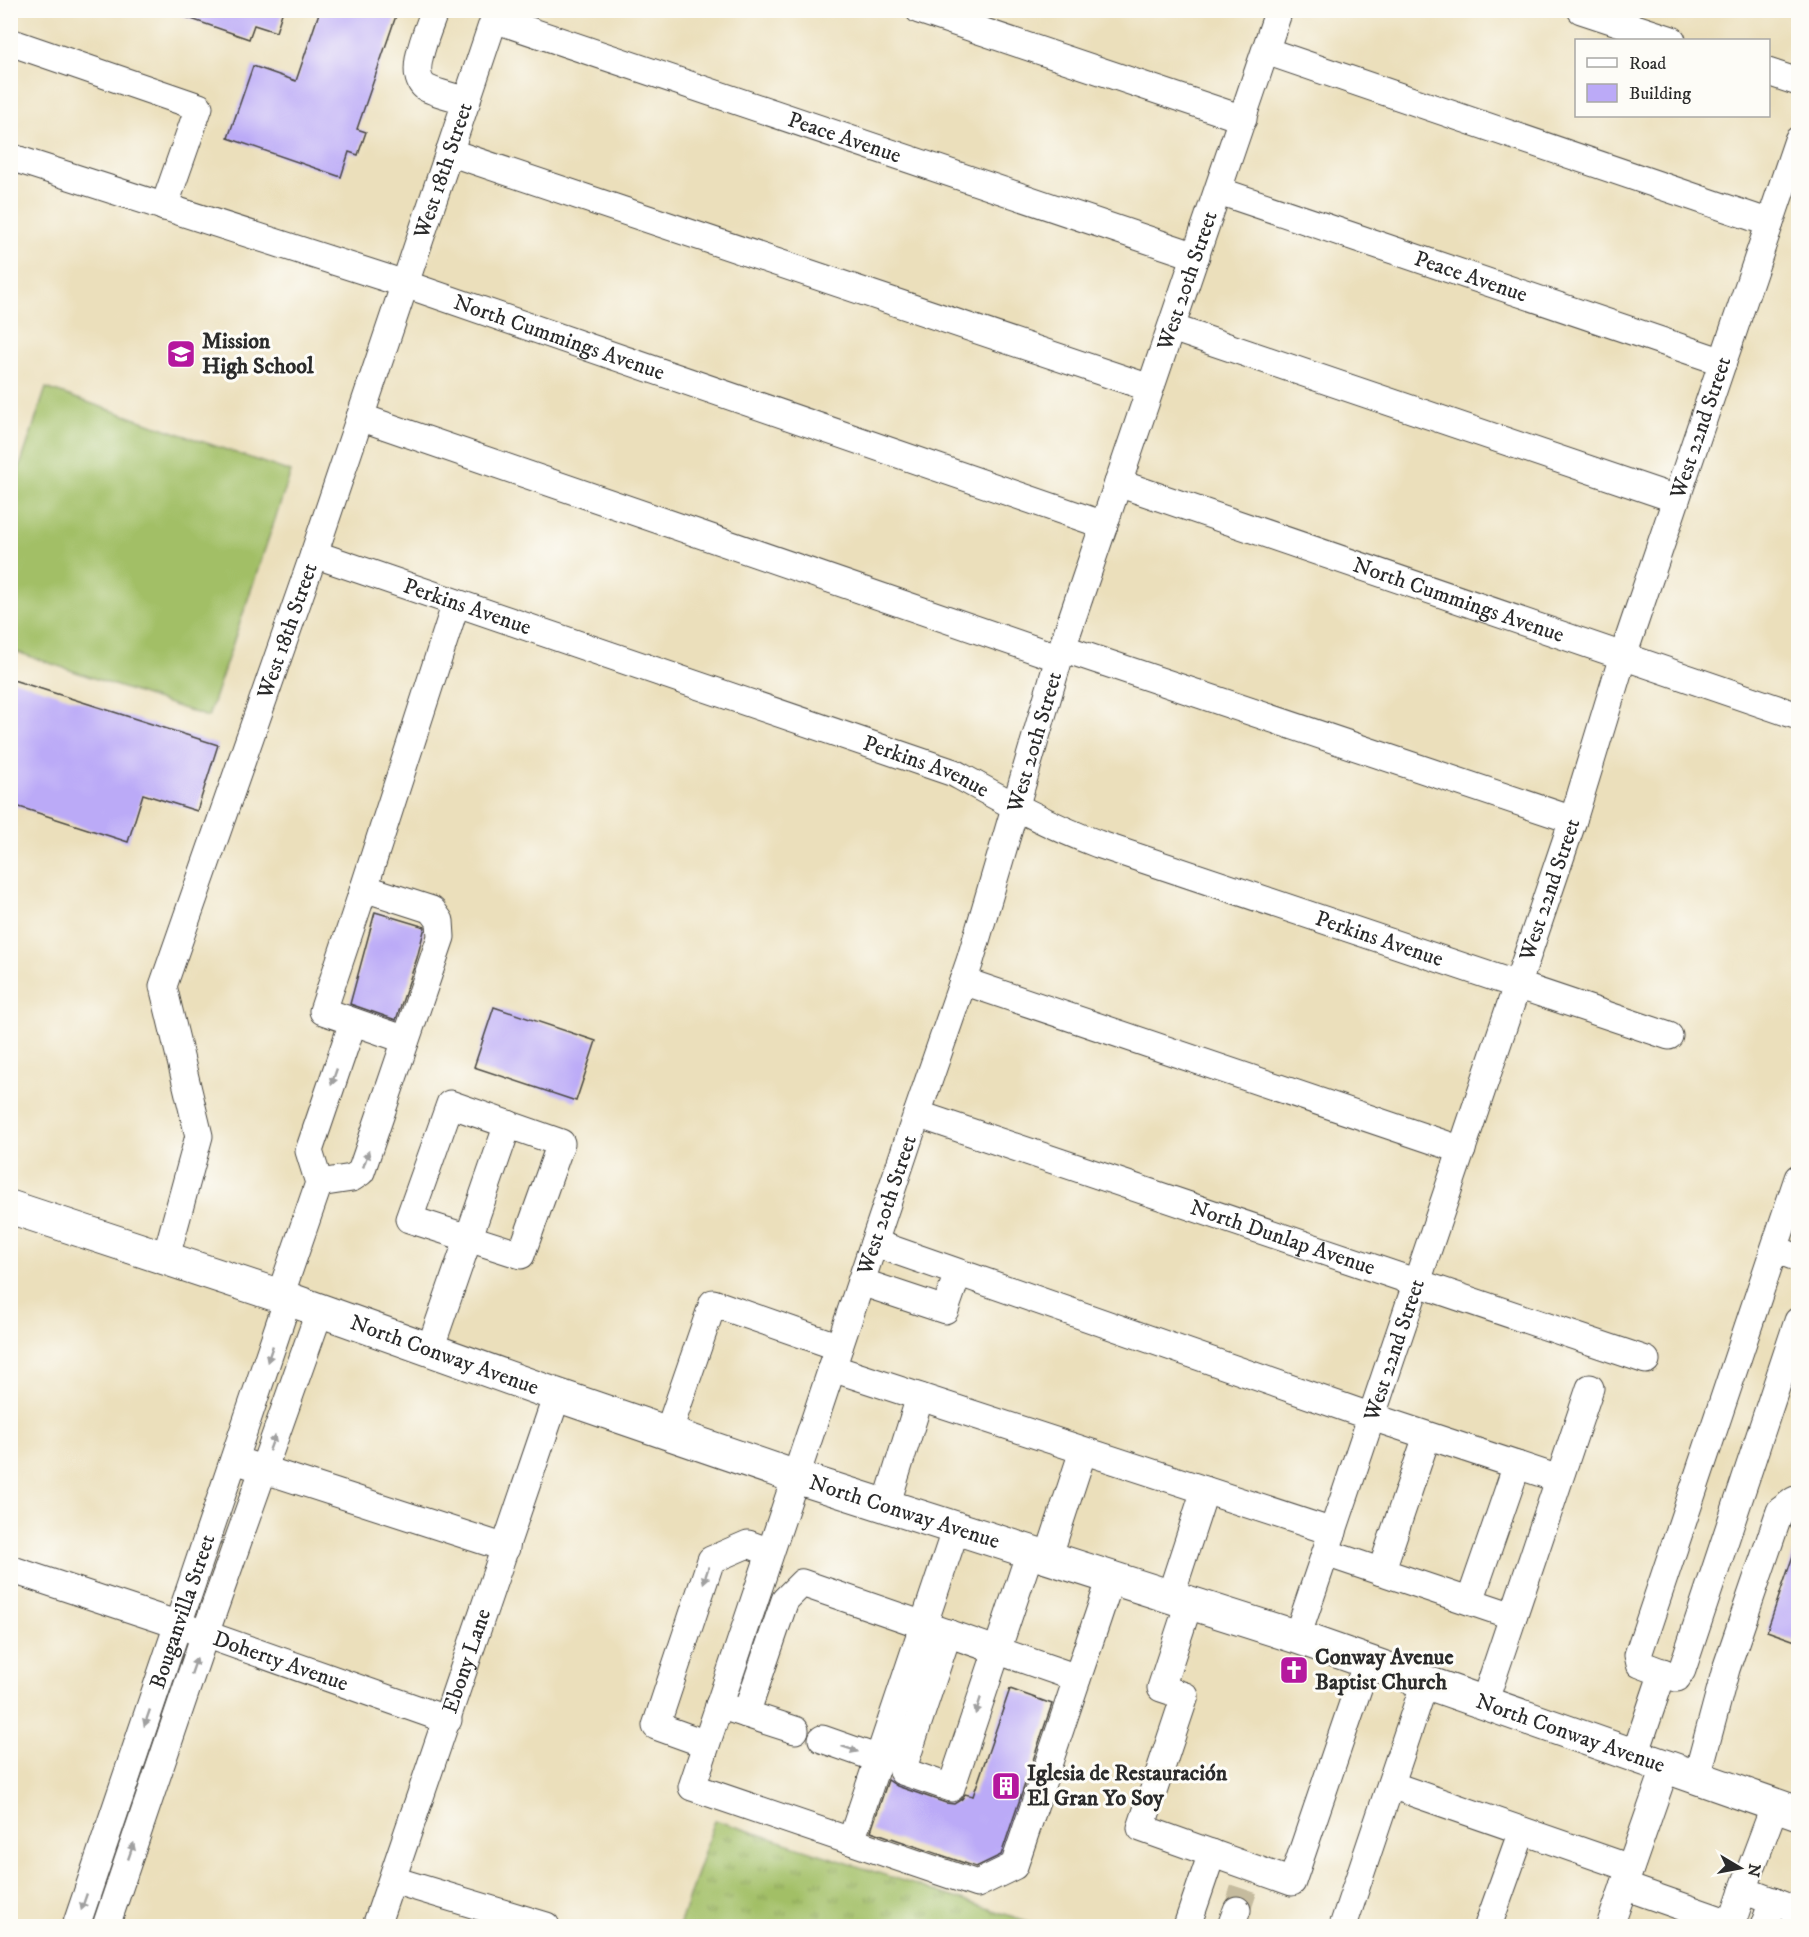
<svg xmlns="http://www.w3.org/2000/svg" width="1809" height="1937" viewBox="0 0 1809 1937" font-family="'IM FELL DW Pica',serif">
<defs>
<pattern id="grass-tufts" width="24" height="20" patternUnits="userSpaceOnUse" patternTransform="scale(1.5)"><rect width="24" height="20" fill="#a2bf66"/><path d="M3 7l-1-3M5 7V3M7 7l1-3M15 17l-1-3M17 17v-4M19 17l1-3" fill="none" stroke="#849b54"/></pattern>
</defs>
<rect width="100%" height="100%" fill="#fdfcf7"/>
<filter id="ink" filterUnits="userSpaceOnUse"><feTurbulence type="fractalNoise" baseFrequency=".0167" numOctaves="2"/><feDisplacementMap in="SourceGraphic" scale="12" xChannelSelector="R" yChannelSelector="G"/><feConvolveMatrix kernelMatrix="1 2 1 2 8 2 1 2 1" color-interpolation-filters="sRGB"/></filter>
<filter id="wash" filterUnits="userSpaceOnUse"><feTurbulence type="fractalNoise" baseFrequency=".008" numOctaves="4" result="noise"/><feDisplacementMap in="SourceGraphic" scale="24" xChannelSelector="R" yChannelSelector="G"/><feGaussianBlur stdDeviation="1.35" result="paint"/><feColorMatrix in="noise" values="0 0 0 0 0 0 0 0 0 0 0 0 0 0 0 0 0 1.4 0 .05"/><feComposite in="paint" operator="in"/></filter>
<g filter="url(#wash)">
<rect width="100%" height="100%" fill="#ebdfbb"/>
<!-- grass -->
<path fill="url(#grass-tufts)" stroke="#667548" stroke-width="1.5" d="M715,1820L1042,1926H679Z"/>
<!-- pitch -->
<path fill="#a2bf66" stroke="#667548" stroke-width="1.5" d="M46,388L291,472L208,717L11,650V493Z"/>
<g id="blocks">
<!-- building -->
<g fill="#bbaaf7">
<path d="M174,10H283L276,32L254,25L249,39L174,13Z"/>
<path d="M320,10H398L357,129L366,132L358,155L349,152L341,177L228,138L253,66L296,81Z"/>
<path d="M10,679L218,745L197,811L143,794L128,842L10,804Z"/>
<path d="M375,912L425,927L417,958L396,1020L350,1004Z"/>
<path d="M494,1007L596,1041L576,1101L474,1067Z"/>
<path d="M1796,1547L1798,1548V1642L1767,1631Z"/>
<path d="M1010,1689L1052,1704L1001,1855L976,1867L871,1831L888,1780L897,1786L946,1803L954,1804L962,1799L965,1794L973,1796Z"/>
</g>
</g>
</g>
<g filter="url(#ink)">
<use href="#blocks" fill-opacity="0" stroke="#484641" stroke-width="1.5"/>
<g fill="none" stroke-linecap="round" stroke-linejoin="round">
<!-- minor-tunnel -->
<path stroke="#c5bb9e" stroke-width="27" stroke-dasharray="27 14" stroke-linecap="butt" d="M1237,1910L1244,1889"/>
<!-- minor casing -->
<g stroke="#484641" stroke-width="29">
<g id="minor">
<path d="M435,10C429,28 407,73 425,87C432,92 458,98 467,101"/>
<path d="M919,10L1243,119"/>
<path d="M1581,10L1672,40"/>
<path id="s1" d="M494,19L1196,256"/>
<path d="M10,42L199,107L164,207"/>
<path d="M1266,51L1770,223"/>
<path d="M1768,72L1798,82"/>
<path d="M449,152L1150,388"/>
<path id="s2" d="M10,157L405,284L1104,525"/>
<path id="s3" d="M1219,191L1723,362"/>
<path d="M1172,328L1676,499"/>
<path d="M360,417L1059,658"/>
<path id="s4" d="M1118,483L1798,716"/>
<path id="s5" d="M314,554L954,773C1001,799 1047,825 1098,844L1669,1036"/>
<path d="M1062,648L1573,820"/>
<path d="M364,888L456,603"/>
<path d="M963,981L1462,1150"/>
<path d="M450,1104L561,1143L521,1255L409,1219Z"/>
<path id="s6" d="M917,1114L1646,1360"/>
<path d="M1798,1178L1638,1655L1640,1664L1677,1678L1682,1670L1798,1321"/>
<path d="M319,1183L352,1178L361,1172L441,937L440,921L432,910L364,888L323,1011L406,1040"/>
<path d="M874,1243L1372,1417L1559,1479"/>
<path d="M1775,1249L1798,1258"/>
<path id="s7" d="M166,1257L199,1136L163,986L314,554L497,10"/>
<path d="M861,1282L945,1310L958,1273"/>
<path d="M280,1296L319,1183L309,1151L353,1022"/>
<path d="M430,1349L508,1124"/>
<path d="M832,1368L1333,1532"/>
<path d="M668,1433L713,1303L839,1347"/>
<path d="M247,1464L506,1548"/>
<path d="M886,1506L920,1397"/>
<path d="M1326,1553L1513,1616"/>
<path d="M1048,1558L1083,1451"/>
<path id="s8" d="M10,1569L179,1625L448,1720"/>
<path d="M1381,1572L1427,1436"/>
<path id="s9" d="M1111,1578L1014,1866L977,1884L692,1787L917,1114L970,961L1062,648L1279,10"/>
<path d="M1170,1597L1205,1490"/>
<path d="M1470,1601L1517,1465"/>
<path d="M1189,1603L1161,1688L1185,1696L1141,1828L1292,1882L1367,1662"/>
<path d="M948,1633L902,1771L951,1788L1030,1552"/>
<path id="s10" d="M1297,1637L1573,820L1623,656L1798,140"/>
<path d="M1484,1703L1590,1388"/>
<path d="M719,1705L746,1714L785,1600L802,1583L1077,1678"/>
<path d="M746,1714L795,1730"/>
<path d="M822,1739L879,1759"/>
<path d="M706,1744L656,1726L711,1560L748,1544L770,1552"/>
<path d="M1635,1755L1663,1672"/>
<path d="M1697,1777L1726,1669L1780,1511L1795,1500L1798,1501"/>
<path d="M1391,1785L1630,1868"/>
<path d="M851,1841L956,1528"/>
<path d="M393,1880L546,1926"/>
<path d="M1624,1886L1732,1924"/>
<path d="M1743,1890L1775,1805"/>
<path id="s11" d="M76,1926L288,1299"/>
<path d="M106,1926L205,1634L320,1310"/>
<path id="s12" d="M376,1926L557,1395"/>
<path d="M1187,1926L1212,1853"/>
<path d="M1231,1926L1237,1910"/>
<path d="M1343,1926L1425,1682"/>
<path d="M1488,1926L1522,1831"/>
<path d="M1610,1926L1666,1766"/>
<path d="M1731,1926L1743,1890L1798,1911"/>
<path d="M1764,1926L1773,1901"/>
</g>
</g>
<!-- major casing -->
<g stroke="#484641" stroke-width="35">
<g id="major">
<path id="s13" d="M10,1207L280,1296L557,1395L796,1477L1297,1637L1798,1813"/>
</g>
</g>
<!-- minor -->
<use href="#minor" stroke="#fff" stroke-width="27"/>
<!-- major -->
<use href="#major" stroke="#fff" stroke-width="33"/>
</g>
<!-- one-way arrows -->
<defs><path id="oneway-solid" d="M-6-.8H1V-3.2L6.5 0L1 3.2V.8H-6Z" transform="scale(1.5)"/></defs>
<g fill="#a0a0a0">
<use href="#oneway-solid" transform="translate(334 1077) rotate(109)"/>
<use href="#oneway-solid" transform="translate(366 1159) rotate(-71)"/>
<use href="#oneway-solid" transform="translate(270 1354) rotate(109)"/>
<use href="#oneway-solid" transform="translate(272 1443) rotate(-70)"/>
<use href="#oneway-solid" transform="translate(706 1575) rotate(108)"/>
<use href="#oneway-solid" transform="translate(194 1666) rotate(-71)"/>
<use href="#oneway-solid" transform="translate(978 1706) rotate(108)"/>
<use href="#oneway-solid" transform="translate(147 1718) rotate(109)"/>
<use href="#oneway-solid" transform="translate(850 1749) rotate(19)"/>
<use href="#oneway-solid" transform="translate(131 1851) rotate(-71)"/>
<use href="#oneway-solid" transform="translate(84 1902) rotate(109)"/>
</g>
</g>
<!-- icons -->
<defs>
<g id="school-square" transform="scale(1.5)"><rect x="-9" y="-9" width="18" height="18" rx="4" fill="#b5179e" stroke="#fdfcf7"/><path d="M0-5L7-2L0 1L-7-2ZM-4 1L0 2.5L4 1V4Q0 6-4 4Z" fill="#fff"/></g>
<g id="church-square" transform="scale(1.5)"><rect x="-9" y="-9" width="18" height="18" rx="4" fill="#b5179e" stroke="#fdfcf7"/><path d="M-1.2-6h2.4v3.5h3.3v2.4h-3.3V6h-2.4V-.1h-3.3v-2.4h3.3Z" fill="#fff"/></g>
<g id="building-square" transform="scale(1.5)"><rect x="-9" y="-9" width="18" height="18" rx="4" fill="#b5179e" stroke="#fdfcf7"/><path d="M-4-6H4V6H1V3H-1V6H-4ZM-2.5-4.3h1.7v1.8h-1.7ZM.8-4.3h1.7v1.8H.8ZM-2.5-1h1.7V.8h-1.7ZM.8-1h1.7V.8H.8Z" fill="#fff"/></g>
</defs>
<g fill-rule="evenodd">
<use href="#school-square" x="181" y="354"/>
<use href="#church-square" x="1294" y="1670"/>
<use href="#building-square" x="1006" y="1786"/>
</g>
<g text-anchor="middle" dominant-baseline="central" stroke-width="6" stroke-linejoin="round" paint-order="stroke">
<!-- street labels -->
<g font-size="22" fill="#2b2b2b" stroke="#fdfcf7">
<text stroke="none"><textPath href="#s1" startOffset="370">Peace Avenue</textPath></text>
<text stroke="none"><textPath href="#s7" startOffset="1142">West 18th Street</textPath></text>
<text stroke="none"><textPath href="#s3" startOffset="266">Peace Avenue</textPath></text>
<text stroke="none"><textPath href="#s9" startOffset="2232">West 20th Street</textPath></text>
<text stroke="none"><textPath href="#s2" startOffset="578">North Cummings Avenue</textPath></text>
<text stroke="none"><textPath href="#s10" startOffset="1275">West 22nd Street</textPath></text>
<text stroke="none"><textPath href="#s4" startOffset="360">North Cummings Avenue</textPath></text>
<text stroke="none"><textPath href="#s5" startOffset="162">Perkins Avenue</textPath></text>
<text stroke="none"><textPath href="#s7" startOffset="656">West 18th Street</textPath></text>
<text stroke="none"><textPath href="#s9" startOffset="1746">West 20th Street</textPath></text>
<text stroke="none"><textPath href="#s5" startOffset="648">Perkins Avenue</textPath></text>
<text stroke="none"><textPath href="#s10" startOffset="789">West 22nd Street</textPath></text>
<text stroke="none"><textPath href="#s5" startOffset="1134">Perkins Avenue</textPath></text>
<text stroke="none"><textPath href="#s9" startOffset="1260">West 20th Street</textPath></text>
<text stroke="none"><textPath href="#s6" startOffset="386">North Dunlap Avenue</textPath></text>
<text stroke="none"><textPath href="#s10" startOffset="303">West 22nd Street</textPath></text>
<text stroke="none"><textPath href="#s13" startOffset="459">North Conway Avenue</textPath></text>
<text stroke="none"><textPath href="#s13" startOffset="945">North Conway Avenue</textPath></text>
<text stroke="none"><textPath href="#s11" startOffset="332">Bouganvilla Street</textPath></text>
<text stroke="none"><textPath href="#s8" startOffset="286">Doherty Avenue</textPath></text>
<text stroke="none"><textPath href="#s12" startOffset="280">Ebony Lane</textPath></text>
<text stroke="none"><textPath href="#s13" startOffset="1647">North Conway Avenue</textPath></text>
</g>
<!-- poi labels -->
<g font-size="22" font-weight="bold" fill="#2b2b2b" stroke="#fdfcf7" text-anchor="start">
<text x="202" y="341">Mission<tspan x="202" dy="25">High School</tspan></text>
<text x="1315" y="1657">Conway Avenue<tspan x="1315" dy="25">Baptist Church</tspan></text>
<text x="1027" y="1773">Iglesia de Restauración<tspan x="1027" dy="25">El Gran Yo Soy</tspan></text>
</g>
</g>
<!-- margin -->
<rect width="1809" height="1937" fill="none" stroke="#fdfcf7" stroke-width="36"/>
<!-- legend -->
<rect x="1575" y="39" width="195" height="78" fill="#fdfcf7" stroke="#a9a8a5" stroke-width="1.5"/>
<rect x="1587" y="58" width="30" height="9" fill="#ffffff" stroke="#a9a8a5" stroke-width="1.5"/>
<text x="1629" y="69" font-size="18" fill="#2b2b2b">Road</text>
<rect x="1587" y="84" width="30" height="18" fill="#bbaaf7" stroke="#a9a8a5" stroke-width="1.5"/>
<text x="1629" y="99" font-size="18" fill="#2b2b2b">Building</text>
<!-- north arrow -->
<g transform="translate(1740 1868) rotate(100)" stroke="#fdfcf7" stroke-width="4.5" paint-order="stroke">
<path d="M0-4.5L10 22L0 15L-10 22Z" fill="#2b2b2b"/>
<text y="-9" font-size="16" font-weight="bold" text-anchor="middle" fill="#2b2b2b">N</text>
</g>
</svg>
